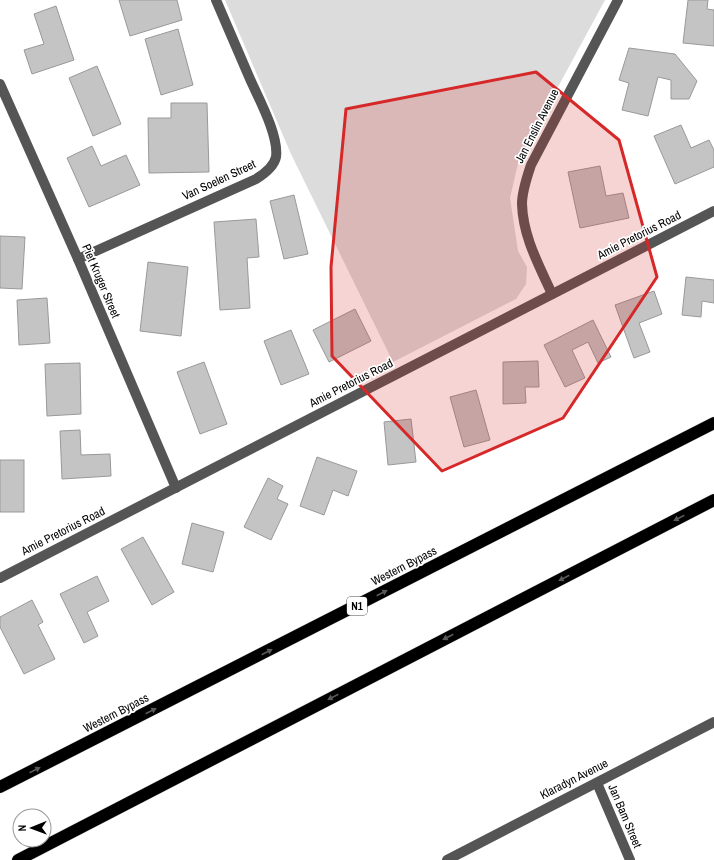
<svg xmlns="http://www.w3.org/2000/svg" width="714" height="860" viewBox="0 0 714 860" font-family="'Archivo Narrow',sans-serif">
<rect width="100%" height="100%" fill="#fff"/>
<!-- green -->
<path fill="#dcdcdc" d="M225,0H605L519,159L510,198L518,251L527,267L526,284L516,299L393,362L291,154Z"/>
<!-- building -->
<g fill="#c4c4c4" stroke="#999">
<path d="M119,0H177L182,20L130,36Z"/>
<path d="M688,0H708L707,9L714,10V46L683,43Z"/>
<path d="M56,6L74,60L32,74L24,50L44,44L34,14Z"/>
<path d="M178,29L193,85L161,95L145,39Z"/>
<path d="M629,48L675,54L697,81L689,99H671V80L658,77L648,116L622,110L629,83L619,80Z"/>
<path d="M97,66L121,124L93,136L69,78Z"/>
<path d="M171,103H207L209,172L149,173L148,118H171Z"/>
<path d="M681,125L691,148L709,140L714,150V167L675,184L654,136Z"/>
<path d="M92,146L101,166L126,155L140,185L89,207L67,158Z"/>
<path d="M600,166L606,196L623,193L629,218L580,228L568,172Z"/>
<path d="M294,195L308,254L284,259L270,201Z"/>
<path d="M256,219L259,257L247,258L250,308L220,310L214,222Z"/>
<path d="M0,236L25,237L22,289L0,288Z"/>
<path d="M148,262L188,267L181,336L140,331Z"/>
<path d="M686,277L714,280V303L702,301L701,317L682,315Z"/>
<path d="M654,291L662,314L639,323L650,352L634,358L615,305Z"/>
<path d="M47,298L50,343L19,345L17,300Z"/>
<path d="M355,309L371,341L329,362L313,330Z"/>
<path d="M593,320L611,357L598,363L588,342L572,350L585,378L565,387L544,345Z"/>
<path d="M291,330L309,374L281,385L264,341Z"/>
<path d="M538,361L539,387H525L526,403L503,404V362Z"/>
<path d="M204,362L227,424L200,434L177,372Z"/>
<path d="M80,363L81,414L47,416L45,364Z"/>
<path d="M476,390L490,440L464,447L450,397Z"/>
<path d="M411,419L416,462L388,465L384,422Z"/>
<path d="M80,430L81,455L110,454L111,476L62,479L60,431Z"/>
<path d="M317,457L357,471L348,496L333,490L324,515L300,506Z"/>
<rect x="0" y="460" width="24" height="52"/>
<path d="M268,478L283,486L277,499L288,504L271,540L244,527Z"/>
<path d="M192,523L224,532L213,572L182,564Z"/>
<path d="M143,537L174,592L152,605L121,549Z"/>
<path d="M97,576L109,601L87,612L98,636L84,643L60,594Z"/>
<path d="M32,600L43,622L38,625L55,659L24,674L0,627V617Z"/>
</g>
<g fill="none" stroke-linecap="round" stroke-linejoin="round">
<!-- highway casing -->
<g stroke="#dbdbdb" stroke-width="13">
<g id="highway">
<path d="M0,787L714,423"/>
<path d="M18,860L714,500"/>
</g>
</g>
<!-- minor -->
<g stroke="#555" stroke-width="10">
<path d="M0,84L78,259L176,488"/>
<path d="M78,259L256,179C264,174 274,167 276,157C279,136 259,99 250,79C239,53 227,26 216,0"/>
<path d="M552,294C539,265 523,237 522,204C522,191 527,177 531,165L618,0"/>
<path d="M0,578L714,211"/>
<path d="M597,783L630,860"/>
<path d="M447,860L714,722"/>
</g>
<!-- highway -->
<use href="#highway" stroke="#000" stroke-width="12"/>
</g>
<!-- one-way arrows -->
<defs><path id="oneway-solid" d="M-6-.8H1V-3.2L6.5 0L1 3.2V.8H-6Z"/></defs>
<g fill="#595959">
<use href="#oneway-solid" transform="translate(679 518) rotate(153)"/>
<use href="#oneway-solid" transform="translate(564 578) rotate(153)"/>
<use href="#oneway-solid" transform="translate(382 593) rotate(-27)"/>
<use href="#oneway-solid" transform="translate(448 637) rotate(153)"/>
<use href="#oneway-solid" transform="translate(267 652) rotate(-27)"/>
<use href="#oneway-solid" transform="translate(333 697) rotate(153)"/>
<use href="#oneway-solid" transform="translate(151 711) rotate(-27)"/>
<use href="#oneway-solid" transform="translate(35 770) rotate(-27)"/>
</g>
<!-- marked area -->
<path fill="#d62828" fill-opacity="0.2" stroke="#d62828" stroke-width="3" stroke-linejoin="round" d="M536,72L619,140L657,277L563,418L442,471L332,356L331,267L346,109Z"/>
<g text-anchor="middle" dominant-baseline="central" stroke-width="3.5" stroke-linejoin="round" paint-order="stroke">
<!-- shield labels -->
<rect fill="#fff" stroke="#4c4c4c" stroke-width="1" x="347" y="597" width="20" height="18" rx="3"/>
<g font-size="11" font-weight="bold" fill="#000">
<text x="357" y="606">N1</text>
</g>
<!-- street labels -->
<g font-size="12" fill="#000" stroke="#fff">
<text transform="translate(537 126) rotate(-63)">Jan Enslin Avenue</text>
<text transform="translate(219 180) rotate(-25)">Van Soelen Street</text>
<text transform="translate(639 235) rotate(-27)">Amie Pretorius Road</text>
<text transform="translate(101 281) rotate(67)">Piet Kruger Street</text>
<text transform="translate(351 383) rotate(-27)">Amie Pretorius Road</text>
<text transform="translate(63 531) rotate(-27)">Amie Pretorius Road</text>
<text transform="translate(404 566) rotate(-27)">Western Bypass</text>
<text transform="translate(116 713) rotate(-27)">Western Bypass</text>
<text transform="translate(574 779) rotate(-27)">Klaradyn Avenue</text>
<text transform="translate(625 816) rotate(67)">Jan Bam Street</text>
</g>
</g>
<!-- north arrow -->
<g transform="translate(32 828) rotate(269)"><circle r="19" fill="#ffffff" stroke="#999999"/>
<path d="M0-3L7 15L0 10L-7 15Z" fill="#000000"/>
<text y="-6" font-size="11" font-weight="bold" text-anchor="middle" fill="#000000">N</text>
</g>
</svg>
